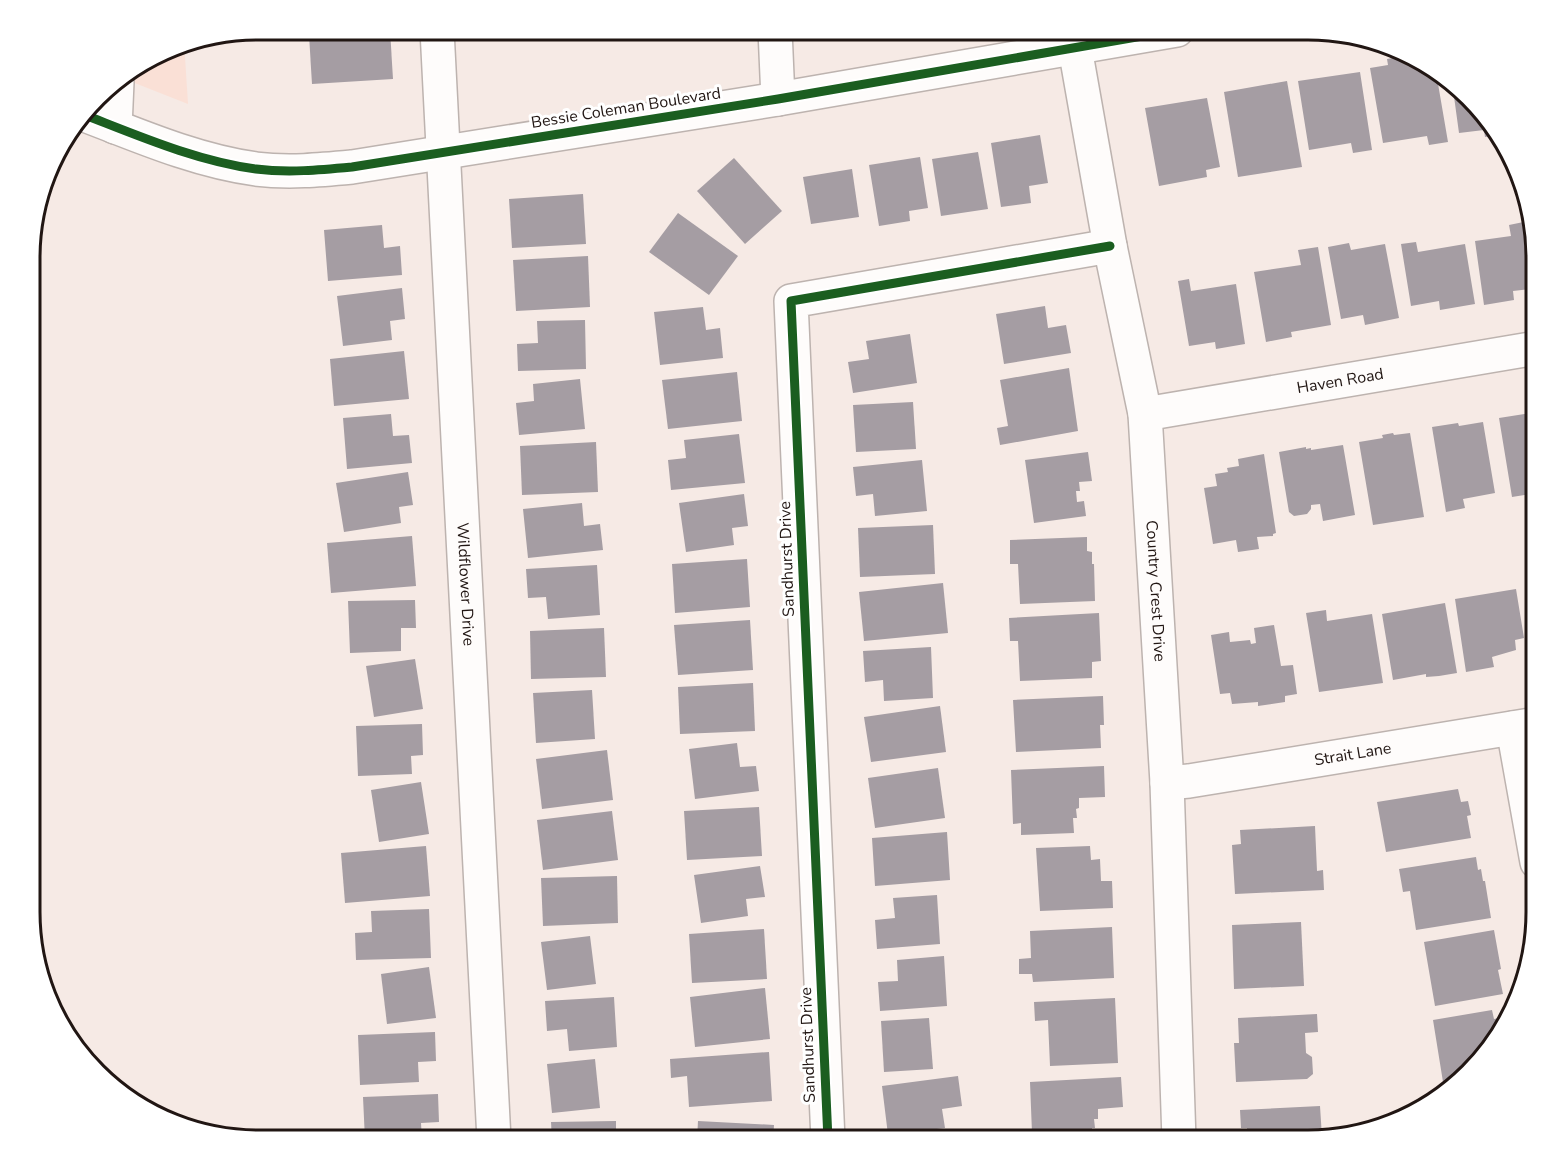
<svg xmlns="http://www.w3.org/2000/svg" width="1567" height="1170" viewBox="0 0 1567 1170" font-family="'Nunito Sans',sans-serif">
<rect width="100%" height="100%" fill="#f6eae5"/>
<!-- built -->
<path fill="#fae0d6" d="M184,42L188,104L122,78Z"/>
<!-- building -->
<g fill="#a59da3">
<path d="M390,30L393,79L312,84L309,35Z"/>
<path d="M1409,55L1436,72L1448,142L1429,145L1427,136L1383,143L1370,68L1388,65L1387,59Z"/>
<path d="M1360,72L1372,150L1353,153L1351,143L1309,150L1298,81Z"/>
<path d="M1287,81L1302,167L1238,177L1224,92Z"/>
<path d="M1452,82L1459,86L1496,135L1485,137L1484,130L1459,133Z"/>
<path d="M1207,98L1220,167L1206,170L1207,177L1159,186L1145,108Z"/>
<path d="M1040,135L1048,183L1029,186L1031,203L1001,207L991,143Z"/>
<path d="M978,152L988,209L941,216L932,159Z"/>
<path d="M920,157L928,208L909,211L910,221L879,226L869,165Z"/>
<path d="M734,158L782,211L745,244L697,191Z"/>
<path d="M852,169L859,217L811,224L803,177Z"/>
<path d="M583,194L586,244L512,248L509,199Z"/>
<path d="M678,213L738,256L709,295L649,252Z"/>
<path d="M1528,221L1537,258V288L1513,291L1514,300L1484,305L1475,241L1511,236L1509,225Z"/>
<path d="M382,225L384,248L400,246L402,275L328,281L324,230Z"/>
<path d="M1416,242L1418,252L1465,244L1475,304L1440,310L1439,301L1411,306L1401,244Z"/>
<path d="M1349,243L1351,250L1385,244L1399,318L1365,325L1363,315L1341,319L1328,247Z"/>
<path d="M1318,247L1331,325L1291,332L1292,337L1266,342L1254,272L1301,265L1298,250Z"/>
<path d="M588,256L590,307L516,311L513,260Z"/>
<path d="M1189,279L1191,291L1236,284L1245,344L1216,349L1215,342L1189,346L1178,281Z"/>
<path d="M402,288L405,319L390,321L392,340L343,346L337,296Z"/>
<path d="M1045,306L1048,328L1066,325L1071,353L1004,364L996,314Z"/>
<path d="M703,307L706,330L720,328L723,358L660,365L654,312Z"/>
<path d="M585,320L586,369L518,371L517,344L538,343L537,321Z"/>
<path d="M910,334L917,383L853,393L848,362L869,359L866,341Z"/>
<path d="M404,351L409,399L334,406L330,359Z"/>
<path d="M1069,368L1078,431L1000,445L997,428L1008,426L1000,380Z"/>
<path d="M737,372L742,421L668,429L662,380Z"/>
<path d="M580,379L585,429L519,435L516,403L534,401L533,384Z"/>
<path d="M913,402L916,449L856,452L853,405Z"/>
<path d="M1537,412V481L1529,483L1531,494L1512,497L1499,418Z"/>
<path d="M391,414L393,436L409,435L412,463L347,469L343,418Z"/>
<path d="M1483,422L1495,493L1463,499L1465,508L1446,512L1432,427L1458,423L1459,426Z"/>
<path d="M1393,433L1394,435L1410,433L1424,517L1373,525L1359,442L1383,438L1382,435Z"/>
<path d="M739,434L745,483L671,490L668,460L686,458L684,440Z"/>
<path d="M596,442L598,492L522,495L520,446Z"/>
<path d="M1343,445L1355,515L1323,521L1320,504L1311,505V509L1307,514L1294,516L1289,512L1279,452L1306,447V449L1311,448V450Z"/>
<path d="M1088,452L1092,481L1079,482L1080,491H1076L1077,502L1084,501L1086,516L1034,523L1025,460Z"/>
<path d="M1264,454L1276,533L1273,534V536L1257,537L1259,549L1238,552L1236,540L1213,544L1204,488L1217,486L1215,474L1228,472L1227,468L1239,466L1238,459Z"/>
<path d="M922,460L927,511L875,516L873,494L856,496L853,467Z"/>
<path d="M408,472L413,505L399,507L401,523L344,532L336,483Z"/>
<path d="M744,494L748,526L732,528L734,545L686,552L679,503Z"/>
<path d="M582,503L584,526L600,524L603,550L528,558L523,509Z"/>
<path d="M933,525L935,574L860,577L858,528Z"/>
<path d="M412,536L416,586L331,593L327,543Z"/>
<path d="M1087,537V551L1092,552V564H1094L1095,601L1020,604L1018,564H1010V540Z"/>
<path d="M747,559L750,607L675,613L672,564Z"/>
<path d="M597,565L600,615L548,619L546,597L528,598L526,569Z"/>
<path d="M1537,572V638H1535L1525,574Z"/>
<path d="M943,583L948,633L864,641L859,592Z"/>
<path d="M1516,589L1524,638L1515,640L1516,650L1492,657L1494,667L1466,672L1455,599Z"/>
<path d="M415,600L416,628H401V651L350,653L348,601Z"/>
<path d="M1445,603L1457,673L1439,676L1426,677V674L1393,680L1382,614Z"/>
<path d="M1326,610L1327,621L1372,614L1383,683L1319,692L1306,613Z"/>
<path d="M1099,613L1101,661L1092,662V678L1020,681L1018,641H1010L1009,618Z"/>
<path d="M750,620L753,670L678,675L674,625Z"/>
<path d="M1274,625L1281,666L1293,665L1297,694L1285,696V702L1258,706V702L1232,704L1230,693L1220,694L1211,635L1229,632L1230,642L1250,640L1251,644L1256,643L1254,628Z"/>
<path d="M604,628L606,677L531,679L530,631Z"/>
<path d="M931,647L933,698L884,701L883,680L865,682L863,651Z"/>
<path d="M415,659L423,709L374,717L366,666Z"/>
<path d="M753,683L755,731L680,734L678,687Z"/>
<path d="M592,690L595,739L536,743L533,693Z"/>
<path d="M1103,696L1104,725H1100L1101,748L1016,752L1013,700Z"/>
<path d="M940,706L946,752L871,762L864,717Z"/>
<path d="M422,724L423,755L411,756L412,774L358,776L356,726Z"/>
<path d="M737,743L740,767L756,766L759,791L695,799L689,749Z"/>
<path d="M607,750L613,800L542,809L536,759Z"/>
<path d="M1104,766L1105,797L1079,798V808L1076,809L1077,818H1073L1074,833L1021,835V823L1013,824L1011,770Z"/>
<path d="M938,768L945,818L875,828L868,778Z"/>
<path d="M421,782L429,834L379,842L371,790Z"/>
<path d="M1458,789L1461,802L1468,801L1471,815L1467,816L1471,838L1386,852L1377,802Z"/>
<path d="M759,807L762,856L687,860L684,811Z"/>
<path d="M612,811L618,860L543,870L537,820Z"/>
<path d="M1315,826L1317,871L1323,870L1324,890L1235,894L1232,845L1241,844L1240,830Z"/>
<path d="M947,832L950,880L875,886L872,838Z"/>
<path d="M426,846L430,896L345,903L341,853Z"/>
<path d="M1090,846L1091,860L1100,859L1101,881H1112L1113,908L1040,911L1036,848Z"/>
<path d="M1476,857L1478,870L1481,869L1483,881H1485L1491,918L1416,930L1410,891L1403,892L1399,869Z"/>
<path d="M760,866L765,897L746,899L748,916L701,923L694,875Z"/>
<path d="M617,876L618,923L543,926L541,878Z"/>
<path d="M937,895L940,944L877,949L875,920L895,918L893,898Z"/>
<path d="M429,909L431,958L356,960L355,933L372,932L371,911Z"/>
<path d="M1301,922L1304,986L1234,989L1232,925Z"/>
<path d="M1112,927L1114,978L1033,982L1032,974H1019V959L1031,958L1030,931Z"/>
<path d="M764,929L767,979L692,983L689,934Z"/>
<path d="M1494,930L1501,969L1498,970L1503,994L1435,1006L1424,942Z"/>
<path d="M590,936L596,984L547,990L541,942Z"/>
<path d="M944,956L947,1006L880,1011L878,982L898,981L897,960Z"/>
<path d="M429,967L436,1018L387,1024L381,974Z"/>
<path d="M765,988L770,1039L695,1047L690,997Z"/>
<path d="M614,997L617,1047L569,1051L567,1029L547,1031L545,1001Z"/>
<path d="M1115,998L1118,1063L1050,1066L1048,1020L1035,1021L1034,1002Z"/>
<path d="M1492,1010L1494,1019L1506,1017L1507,1020L1481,1062L1458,1079L1443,1082L1433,1020Z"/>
<path d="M1317,1014L1318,1032L1305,1033L1306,1053L1312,1057L1313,1074L1307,1079L1236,1082L1234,1043H1239L1238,1018Z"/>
<path d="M929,1018L933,1069L884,1072L881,1021Z"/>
<path d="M435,1032L436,1061L418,1062L419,1082L360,1085L358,1035Z"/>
<path d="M769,1052L772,1101L689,1107L687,1076L671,1078L670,1059Z"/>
<path d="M595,1059L600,1108L552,1113L547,1064Z"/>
<path d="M958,1076L962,1106L942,1109L945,1128L888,1135L882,1086Z"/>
<path d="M1121,1077L1123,1107L1098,1109V1119H1094L1095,1128H1092V1140H1039L1038,1132L1032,1133L1030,1082Z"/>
<path d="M438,1094L439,1122L421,1123L422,1140H365L363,1097Z"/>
<path d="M1320,1106L1322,1137L1309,1140H1239V1134L1247,1133V1128H1241L1240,1110Z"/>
<path d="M616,1121V1140H552L551,1122Z"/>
<path d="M698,1121L774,1125L773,1140H697Z"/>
</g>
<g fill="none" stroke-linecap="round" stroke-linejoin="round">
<!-- minor casing -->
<g stroke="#bdb3af" stroke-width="36">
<g id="minor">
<path id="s1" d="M437,30L494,1140"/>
<path d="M775,30L778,99"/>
<path id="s2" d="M1075,48L1110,246L1145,414L1167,783L1179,1140"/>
<path d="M85,115C139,136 197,161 256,169C288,173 320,170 352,167L778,99L1177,30"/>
<path d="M115,127L117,82"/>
<path id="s3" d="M1145,414L1537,348"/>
<path d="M1513,728L1537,862"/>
<path id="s4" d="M1167,783L1189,781L1537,724"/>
<path d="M828,1140L791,301L1110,246"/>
</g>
</g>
<!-- minor -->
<use href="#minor" stroke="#fefcfb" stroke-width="33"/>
<!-- cycleway casing -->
<g stroke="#fff" stroke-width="13">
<g id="cycleway">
<path d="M85,115C139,136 197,161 256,169C288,173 320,170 352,167L778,99L1177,30"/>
<path d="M828,1140L791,301L1110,246"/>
</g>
</g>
<!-- cycleway -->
<use href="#cycleway" stroke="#1b5e20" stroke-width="9"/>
</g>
<g text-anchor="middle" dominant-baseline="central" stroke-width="6" stroke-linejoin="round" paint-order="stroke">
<!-- street labels -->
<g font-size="16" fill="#211613" stroke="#fff">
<text transform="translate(626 108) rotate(-9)">Bessie Coleman Boulevard</text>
<text stroke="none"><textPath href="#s3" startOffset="198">Haven Road</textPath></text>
<text transform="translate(787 559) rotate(-92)">Sandhurst Drive</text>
<text stroke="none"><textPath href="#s1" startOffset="555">Wildflower Drive</textPath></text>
<text stroke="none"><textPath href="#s2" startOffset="550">Country Crest Drive</textPath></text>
<text stroke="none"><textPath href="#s4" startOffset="188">Strait Lane</textPath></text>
<text transform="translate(808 1045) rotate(-92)">Sandhurst Drive</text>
</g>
</g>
<!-- crop -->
<path d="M0 0H1567V1170H0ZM258 40H1308A218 218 0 0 1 1526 258V912A218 218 0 0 1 1308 1130H258A218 218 0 0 1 40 912V258A218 218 0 0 1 258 40Z" fill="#fff" fill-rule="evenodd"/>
<path fill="none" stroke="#211613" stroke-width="3" d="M258 40H1308A218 218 0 0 1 1526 258V912A218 218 0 0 1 1308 1130H258A218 218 0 0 1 40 912V258A218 218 0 0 1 258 40Z"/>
</svg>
